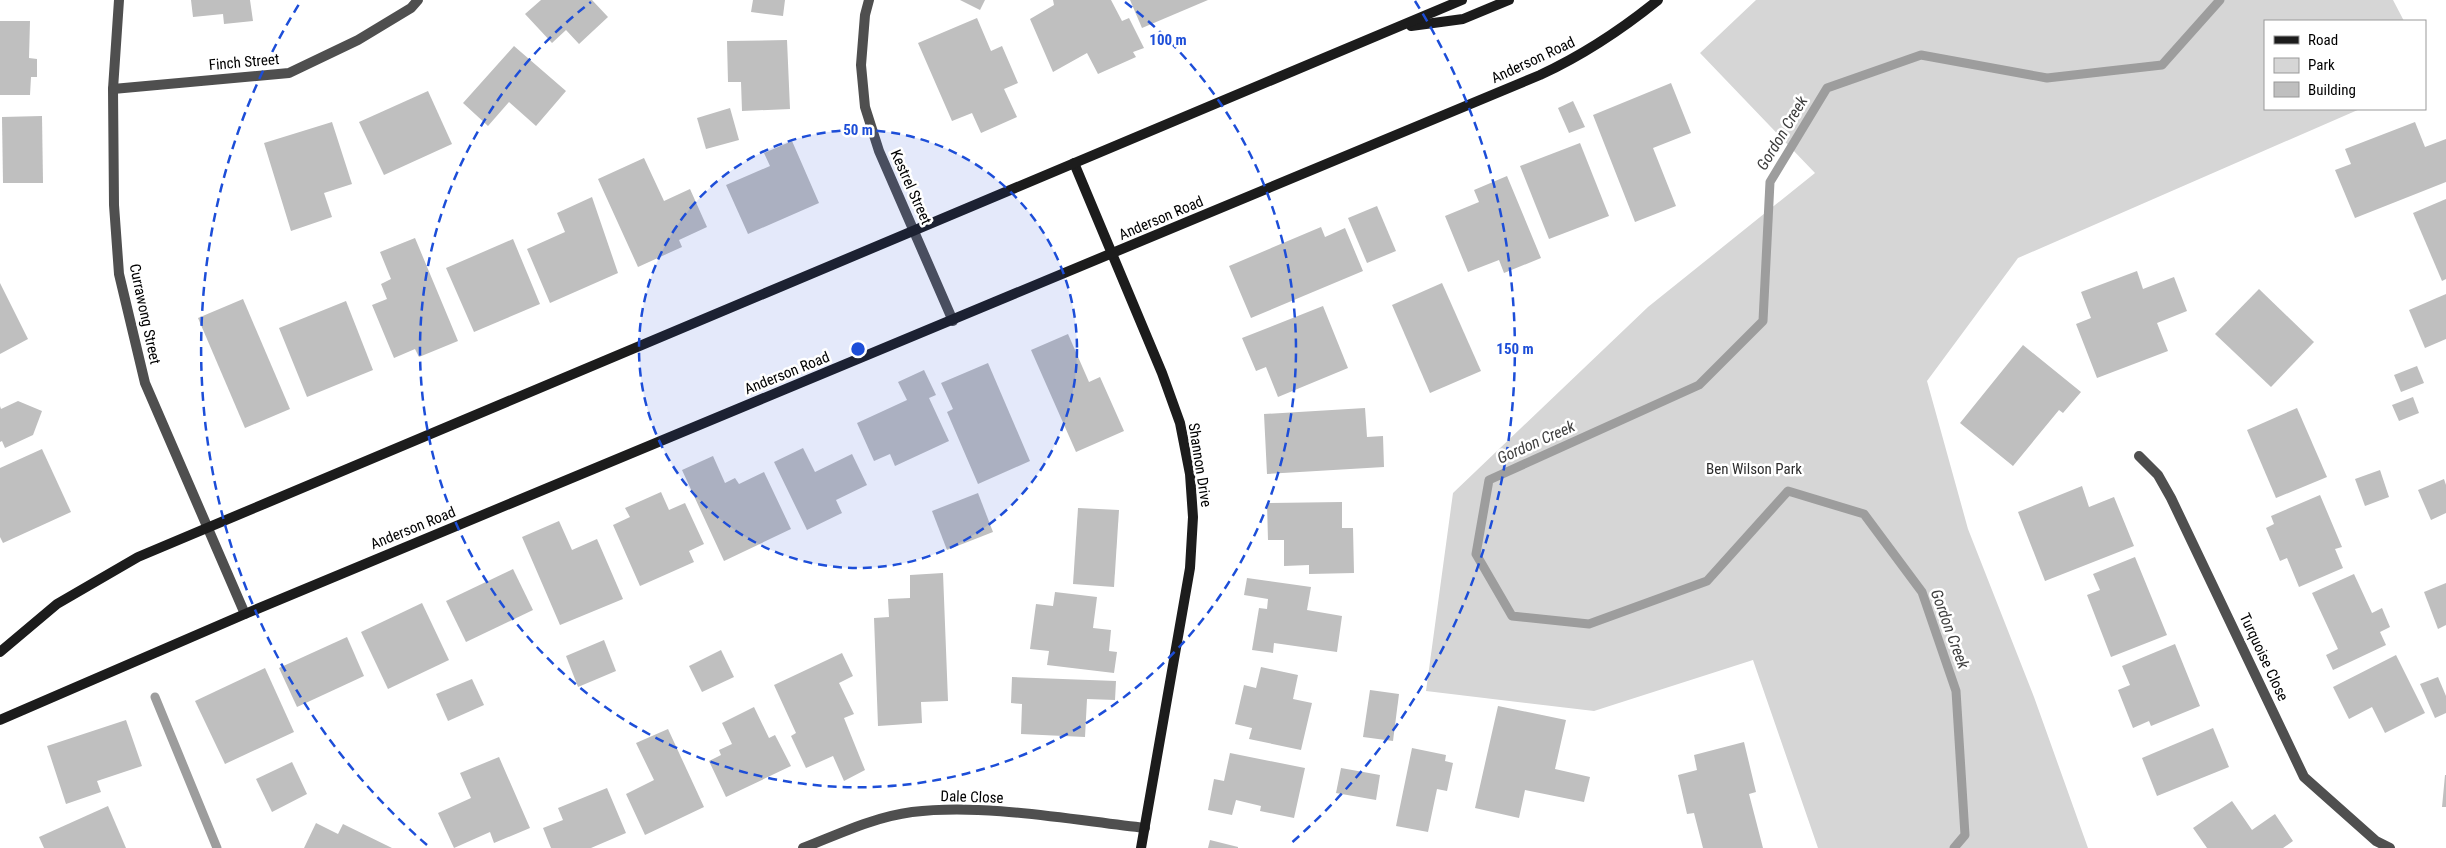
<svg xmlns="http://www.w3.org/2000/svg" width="2446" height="848" viewBox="0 0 2446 848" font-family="'Roboto Condensed',sans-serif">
<rect width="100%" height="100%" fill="#fff"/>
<!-- green -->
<path fill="#d6d6d6" d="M1756,0H2393L2404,21H2265V109H2360L2018,258L1927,381L1968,529L2034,697L2088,848H1818L1753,660L1594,711L1426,691L1453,493L1648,307L1815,173L1700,53Z"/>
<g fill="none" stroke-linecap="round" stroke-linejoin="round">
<!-- stream -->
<g stroke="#9d9d9d" stroke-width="9">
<path d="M155,697L217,848"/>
<path d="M1954,848L1965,835L1956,691L1922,592L1864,514L1788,491L1707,581L1589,624L1512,616L1476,554L1489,480L1699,385L1763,321L1770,182L1827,88L1921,55L2047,78L2162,65L2220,0"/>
</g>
</g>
<!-- building -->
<g fill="#bfbfbf">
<path d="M191,0H250L253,21L224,24L223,14L193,17Z"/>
<path d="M541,0H592L608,17L579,44L566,30L552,43L525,14Z"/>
<path d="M753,0H785L783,16L751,12Z"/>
<path d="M960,0H985L980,10Z"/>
<path d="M1053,0H1111L1122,21L1129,18L1144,48L1133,52L1136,57L1098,74L1087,53L1053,72L1030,19L1054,5Z"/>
<path d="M1130,0H1208L1142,28Z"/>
<path d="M977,18L991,51L1002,46L1018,83L1004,89L1017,117L981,133L972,113L952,121L918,43Z"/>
<path d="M0,21H30L29,58L37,59V77H31L30,95H0Z"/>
<path d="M787,40L790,109L742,111L741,82H728L727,41Z"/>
<path d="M514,46L566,91L536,126L509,102L488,126L463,103Z"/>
<path d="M1671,83L1691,133L1653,148L1676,206L1635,222L1593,115Z"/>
<path d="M428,91L452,144L384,175L359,122Z"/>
<path d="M1573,101L1585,127L1569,133L1558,108Z"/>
<path d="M730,108L739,140L706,149L697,118Z"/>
<path d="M42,116L43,183H3L2,117Z"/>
<path d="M332,122L352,184L324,193L332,217L291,231L264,143Z"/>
<path d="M2415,122L2425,147L2446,139V182L2355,218L2335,170L2351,164L2345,149Z"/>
<path d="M792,141L819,203L748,234L726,185L770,166L764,153Z"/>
<path d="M1580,143L1609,216L1549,239L1520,166Z"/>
<path d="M644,158L664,201L690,189L707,227L679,240L682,247L638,267L598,179Z"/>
<path d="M1507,176L1541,258L1504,273L1499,260L1468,272L1445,216L1479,202L1474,190Z"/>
<path d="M592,197L618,273L550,303L527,249L565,232L557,213Z"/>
<path d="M2446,199V279L2442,281L2413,213Z"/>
<path d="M1377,206L1396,251L1367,263L1348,218Z"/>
<path d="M1321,227L1325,237L1345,228L1363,271L1251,318L1229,266Z"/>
<path d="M415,238L458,341L419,357L415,349L394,358L372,305L387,299L381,284L391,279L380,252Z"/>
<path d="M513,239L540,304L474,332L446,268Z"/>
<path d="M2137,271L2143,289L2174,277L2187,311L2157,323L2168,351L2097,378L2076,324L2091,318L2081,292Z"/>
<path d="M0,283L28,339L0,354Z"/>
<path d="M1442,283L1481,371L1430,393L1392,305Z"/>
<path d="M2259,289L2314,342L2271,387L2215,334Z"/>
<path d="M2446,294V339L2425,348L2409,310Z"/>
<path d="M243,299L290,409L245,428L198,318Z"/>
<path d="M346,301L373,370L307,397L279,328Z"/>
<path d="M1323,306L1348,368L1278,397L1266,367L1256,371L1242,338Z"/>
<path d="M1068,334L1089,382L1100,377L1124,431L1076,452L1031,350Z"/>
<path d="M2023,345L2081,392L2063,413L2059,410L2013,466L1960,423Z"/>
<path d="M988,363L1030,461L978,484L947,412L953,409L941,383Z"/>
<path d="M2417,366L2424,383L2401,392L2394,375Z"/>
<path d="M924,370L936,395L929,398L949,441L895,466L890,454L874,461L857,423L907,400L898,382Z"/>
<path d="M2413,397L2419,413L2399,421L2392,405Z"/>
<path d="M18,401L42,411L33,435L5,448L2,441L0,442V406L1,409Z"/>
<path d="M1365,408L1367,437L1383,436L1384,467L1267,474L1264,414Z"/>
<path d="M2297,408L2327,477L2276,498L2247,430Z"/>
<path d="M803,448L815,472L852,454L867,485L836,500L842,513L807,530L774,462Z"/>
<path d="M42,449L71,512L3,543L0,537V468Z"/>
<path d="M713,456L725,483L735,478L739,484L764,472L791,529L724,561L682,470Z"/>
<path d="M2380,470L2389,497L2365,506L2355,479Z"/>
<path d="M2444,479L2446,485V513L2431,520L2418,490Z"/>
<path d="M2082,486L2089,507L2114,497L2134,546L2045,581L2018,512Z"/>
<path d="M661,492L669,510L685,503L704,544L689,551L694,562L640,586L613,525L630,517L625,508Z"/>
<path d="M978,493L993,532L947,550L932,511Z"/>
<path d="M2320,495L2342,547L2335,549L2343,568L2299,587L2287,558L2280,561L2266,528L2274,524L2271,516Z"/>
<path d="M1342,502V528H1353L1354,573L1309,574V565L1284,566V540H1268L1267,503Z"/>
<path d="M1078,508L1119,510L1114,587L1073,584Z"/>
<path d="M559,521L572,550L597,539L623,599L560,625L522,537Z"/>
<path d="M2135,557L2167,635L2111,657L2087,595L2100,590L2093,574Z"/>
<path d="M513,569L533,610L466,642L446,601Z"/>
<path d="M943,573L948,701L921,702L922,723L878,726L874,618L889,617L888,599L910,598V575Z"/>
<path d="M2354,574L2372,613L2382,608L2390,627L2380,632L2386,645L2333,670L2326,655L2338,649L2312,593Z"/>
<path d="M1247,578L1311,587L1307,610L1342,616L1337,652L1274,643L1273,653L1252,650L1259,608L1267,609L1268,599L1244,595Z"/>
<path d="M2446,583V625L2438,629L2424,592Z"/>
<path d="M1055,592L1097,597L1093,628L1111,630L1109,651L1117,652L1114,673L1047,665L1049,651L1030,649L1036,604L1053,606Z"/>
<path d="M422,603L449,660L388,689L361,632Z"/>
<path d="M347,637L364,676L297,707L279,668Z"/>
<path d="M604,640L616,671L578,687L566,656Z"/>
<path d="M2175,644L2200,706L2151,726L2149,721L2133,728L2118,690L2130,685L2122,666Z"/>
<path d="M721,650L734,677L702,692L689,666Z"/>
<path d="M842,653L853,676L839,683L854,714L844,718L865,770L844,781L833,756L806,768L791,736L796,733L774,685Z"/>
<path d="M2396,655L2425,713L2385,733L2372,707L2349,719L2333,687Z"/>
<path d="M1261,667L1298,675L1293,699L1312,703L1301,750L1249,739L1252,728L1235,724L1244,685L1256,688Z"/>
<path d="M265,668L294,732L225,764L195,701Z"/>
<path d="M1012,677L1116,681L1115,700L1087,699L1085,737L1021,734L1022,704L1011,703Z"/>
<path d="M2438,677L2446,696V713L2435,718L2420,684Z"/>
<path d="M472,679L484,705L448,721L436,694Z"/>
<path d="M1370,690L1399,694L1393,741L1363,737Z"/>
<path d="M1498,706L1566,720L1555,769L1590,777L1584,802L1525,790L1519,818L1475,808Z"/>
<path d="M754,707L769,738L775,735L791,766L726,797L709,761L721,755L719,750L732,744L722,723Z"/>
<path d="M126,720L142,766L97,781L101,792L66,804L47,746Z"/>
<path d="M2213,728L2229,767L2157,796L2142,758Z"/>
<path d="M668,729L704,807L645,835L626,794L654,780L636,743Z"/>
<path d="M1744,742L1756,792L1749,794L1763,848H1703L1694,813L1687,814L1678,775L1697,770L1694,755Z"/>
<path d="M1412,748L1446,755L1445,761L1453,763L1447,791L1437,789L1428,832L1396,826Z"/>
<path d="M1230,753L1305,768L1294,818L1260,811L1261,806L1236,800L1232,815L1208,810L1214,779L1224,781Z"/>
<path d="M499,757L530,828L494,843L490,832L454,848L438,813L471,798L460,773Z"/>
<path d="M292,762L307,794L272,812L256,779Z"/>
<path d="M1341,768L1380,775L1376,800L1336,793Z"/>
<path d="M2445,775H2446V807H2442Z"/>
<path d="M607,788L626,833L591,848H551L543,828L563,820L558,808Z"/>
<path d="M2232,801L2252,830L2275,814L2293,841L2283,848H2207L2193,828Z"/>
<path d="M108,806L126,848H44L39,837Z"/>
<path d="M316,823L338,834L343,824L392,848H304Z"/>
<path d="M1210,840L1238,847V848H1208Z"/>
</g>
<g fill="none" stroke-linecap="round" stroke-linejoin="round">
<!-- street -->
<g stroke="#4f4f4f" stroke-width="10">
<path d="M119,0L113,89L114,205L119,274L145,383L245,614"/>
<path d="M869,0L865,15L861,65L865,107L879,151L953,321"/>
<path d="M113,89L289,73L358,40L411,8L418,0"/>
<path d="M2139,456L2158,475L2171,498L2304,777L2376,841L2390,848"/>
<path d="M803,848C839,834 874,817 912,812C984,803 1072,820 1145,828"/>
</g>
<!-- secondary -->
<g stroke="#1c1c1c" stroke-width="10">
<path d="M1411,26L1463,19L1509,0"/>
<path d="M1074,163L1162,373L1180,423L1190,474L1193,517L1190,568L1141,848"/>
<path d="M0,652L57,604L138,557L1462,0"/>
<path d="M0,720L245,614L1540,75C1583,55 1621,30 1658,0"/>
</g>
</g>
<!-- distance rings -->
<circle cx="858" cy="349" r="219" fill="#1d4ed8" fill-opacity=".12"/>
<g fill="none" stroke="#1d4ed8" stroke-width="2.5" stroke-dasharray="9 6">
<circle cx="858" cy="349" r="219"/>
<path d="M1125 2A438 438 0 1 1 591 2"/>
<path d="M427 845A657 657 0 0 1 301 1M1415 1A657 657 0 0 1 1289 845"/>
</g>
<g text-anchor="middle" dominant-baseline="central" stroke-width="5" stroke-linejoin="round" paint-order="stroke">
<!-- street labels -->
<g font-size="15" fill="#000" stroke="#fff">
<text transform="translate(1533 60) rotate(-25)">Anderson Road</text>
<text transform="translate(244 62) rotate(-5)">Finch Street</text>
<text transform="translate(911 187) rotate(66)">Kestrel Street</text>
<text transform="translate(1161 218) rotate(-23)">Anderson Road</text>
<text transform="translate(145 314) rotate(78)">Currawong Street</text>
<text transform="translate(787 373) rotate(-22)">Anderson Road</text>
<text transform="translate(1200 465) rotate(81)">Shannon Drive</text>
<text transform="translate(413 528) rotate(-22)">Anderson Road</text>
<text transform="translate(2264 657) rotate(65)">Turquoise Close</text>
<text transform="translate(972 797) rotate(2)">Dale Close</text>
</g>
<!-- park labels -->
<g font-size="15" fill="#2d2d2d" stroke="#fff">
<text x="1754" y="469">Ben Wilson Park</text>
</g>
<!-- water labels -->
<g font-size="16" font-style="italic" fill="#3e3e3e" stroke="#fff">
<text transform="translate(1782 133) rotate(-59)">Gordon Creek</text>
<text transform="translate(1536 442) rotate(-24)">Gordon Creek</text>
<text transform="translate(1950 629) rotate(70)">Gordon Creek</text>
</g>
</g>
<circle cx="858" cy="349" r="8" fill="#1d4ed8" stroke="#fff" stroke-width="2.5"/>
<g font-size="15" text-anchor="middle" font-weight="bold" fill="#1d4ed8" stroke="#fff" stroke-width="5" stroke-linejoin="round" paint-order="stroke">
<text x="1168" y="45">100 m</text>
<text x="858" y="135">50 m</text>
<text x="1515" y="354">150 m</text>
</g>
<!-- legend -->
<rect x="2264" y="20" width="162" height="90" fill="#ffffff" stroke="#999999"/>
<rect x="2274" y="36" width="25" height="8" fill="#1c1c1c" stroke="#999999"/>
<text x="2308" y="45" font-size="15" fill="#000000">Road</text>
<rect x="2274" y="58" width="25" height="15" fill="#d6d6d6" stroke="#999999"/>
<text x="2308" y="70" font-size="15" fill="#000000">Park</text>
<rect x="2274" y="82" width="25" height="15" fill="#bfbfbf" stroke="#999999"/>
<text x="2308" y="95" font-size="15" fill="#000000">Building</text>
</svg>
